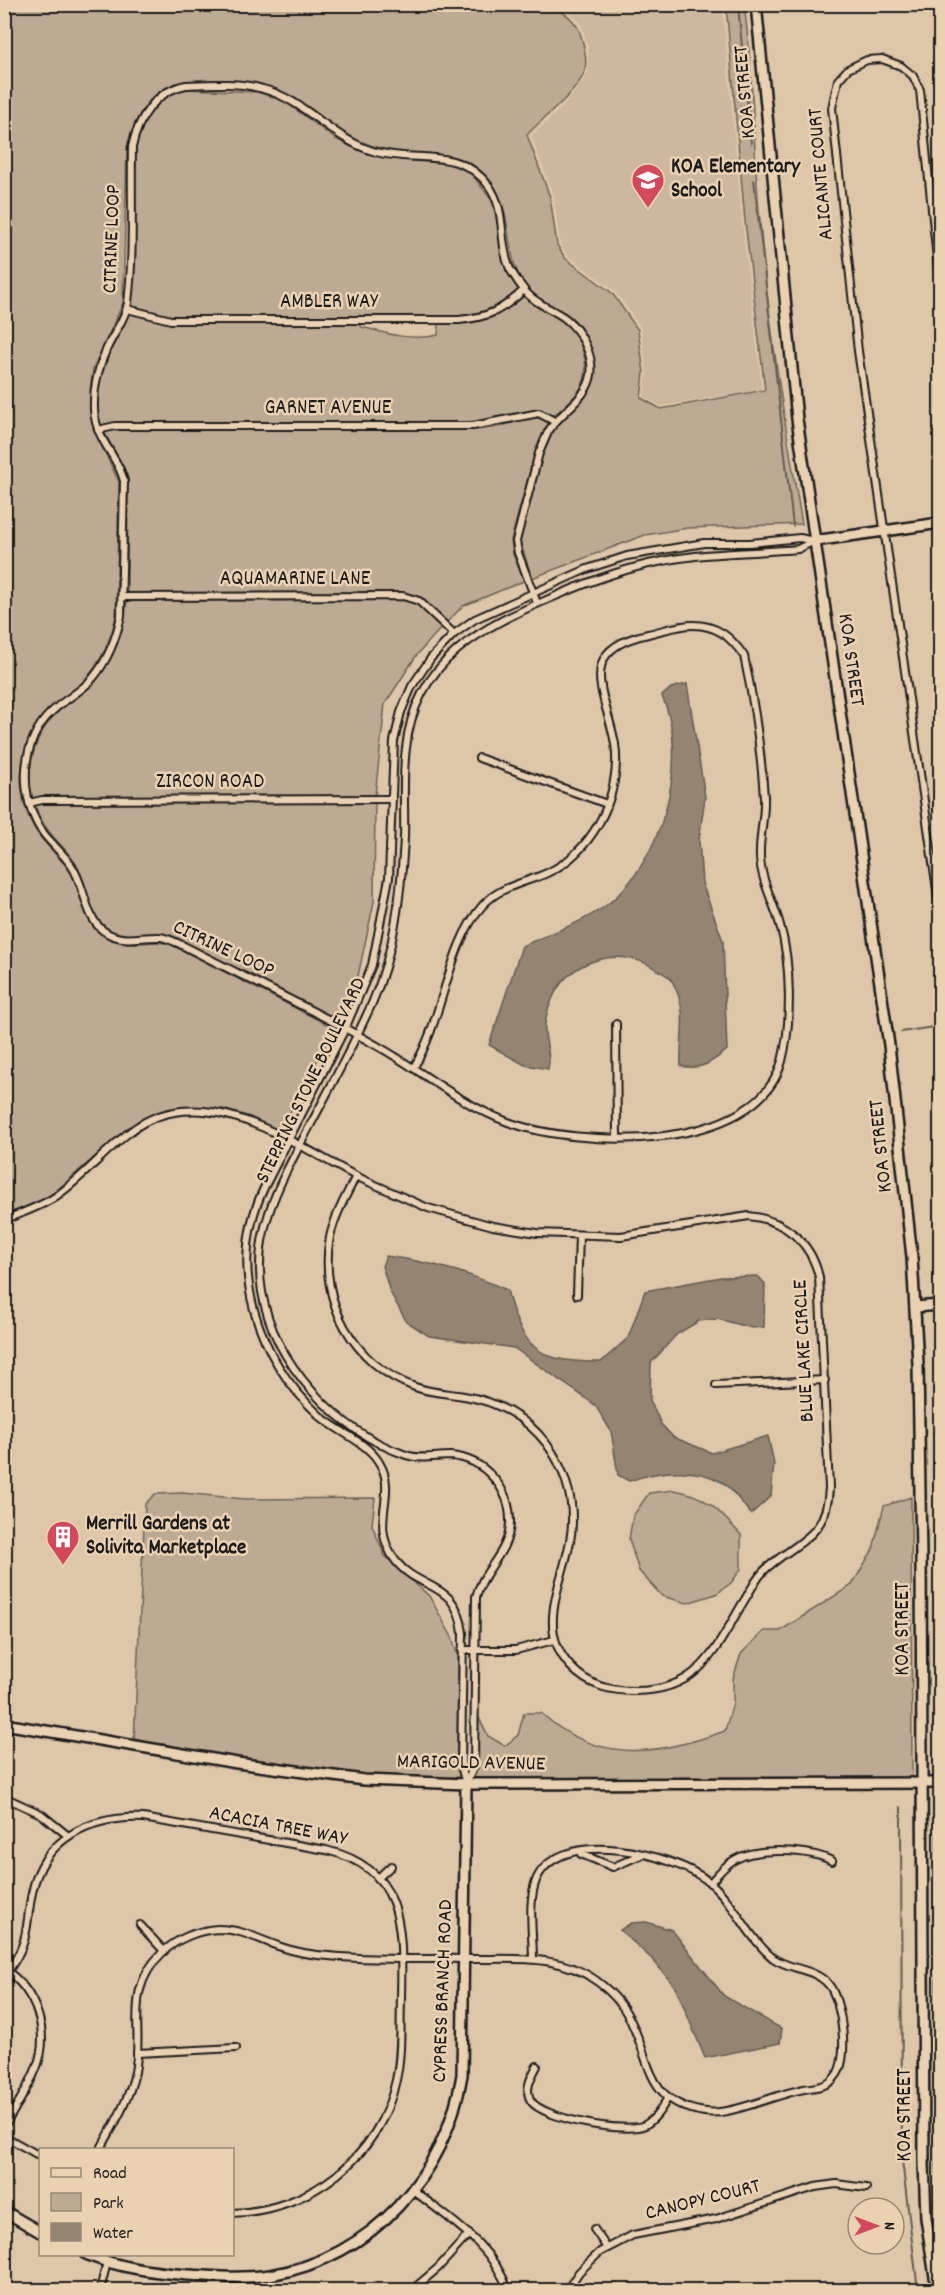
<svg xmlns="http://www.w3.org/2000/svg" width="945" height="2295" viewBox="0 0 945 2295" font-family="Dekko,sans-serif">
<rect width="100%" height="100%" fill="#dec6a9"/>
<filter id="ink" filterUnits="userSpaceOnUse"><feTurbulence type="fractalNoise" baseFrequency=".0167" numOctaves="2"/><feDisplacementMap in="SourceGraphic" scale="12" xChannelSelector="R" yChannelSelector="G"/><feConvolveMatrix kernelMatrix="1 2 1 2 8 2 1 2 1" color-interpolation-filters="sRGB"/></filter>
<g filter="url(#ink)">
<!-- built -->
<g fill="#ceb89d">
<path d="M556,5H722L742,222L762,390L661,406L644,397L647,373L641,328L615,291L568,256L560,244L554,196L531,136L562,108L588,73V47L581,23L562,6Z"/>
<path d="M940,1799V1900L936,1899L934,1873L935,1818Z"/>
</g>
<!-- green -->
<g fill="#bdaa92" stroke="#6c6357" stroke-width="1.5">
<path d="M544,4C561,9 576,18 581,36C584,46 588,63 584,73C575,95 543,117 527,135L550,197L557,245L565,258L612,293L638,330L644,373L641,398L661,409L765,390L745,221L726,5H744C754,77 753,150 760,222C768,323 785,425 802,524L688,528L645,535L532,578L520,541L543,454L552,434C563,413 594,399 595,372C595,352 586,329 570,316C558,307 543,303 531,292C501,263 516,216 492,184C460,141 420,160 376,147C333,135 306,95 262,85C239,79 209,80 185,81C152,87 134,116 127,147L123,303L93,369L90,389L93,428L119,482L116,616C110,645 98,670 75,689C68,695 59,699 53,706C16,739 12,794 38,834C46,845 57,855 65,865C88,890 79,934 121,942C137,946 154,939 170,944L334,1028L292,1107L283,1134L251,1117L223,1109L193,1107L163,1111L129,1127L50,1196L5,1216L4,5Z"/>
<path d="M186,89L258,92L286,102L334,138L354,148L400,160L454,164L471,173L493,202L506,270L519,290C500,306 485,313 459,316H172L132,306L136,148C142,121 157,94 186,89Z"/>
<path d="M524,296C536,306 551,313 563,322C582,336 593,368 580,389C574,399 563,408 554,415C533,402 491,422 465,422C348,422 232,422 115,422L101,425C89,383 113,349 129,313L171,324H359L362,327C387,334 412,341 438,335L439,324C476,324 495,321 524,296Z"/>
<path d="M535,417L549,422L535,452L511,540L513,554L524,581L463,606L447,622L422,598L404,592L127,593L128,480L125,470L104,432L115,430H473L493,428Z"/>
<path d="M403,600L417,604L441,628L416,656L385,704L375,796H42L32,798C25,766 35,732 60,710C71,700 85,693 95,681C116,658 124,630 127,601Z"/>
<path d="M42,803H375L374,902L358,976L337,1020L174,937C153,931 130,940 110,930C89,920 88,885 77,866C63,843 44,833 35,806Z"/>
<path d="M674,1490C707,1495 719,1511 741,1535V1569L731,1583L716,1594L687,1603L662,1596L639,1571L629,1539L633,1516L649,1493Z"/>
<path d="M183,1493L244,1499L375,1498L372,1525L385,1556L429,1596L452,1637L458,1657L457,1766L461,1780C351,1780 242,1760 134,1740L145,1504L155,1494Z"/>
<path d="M911,1497L912,1779L473,1780L478,1766V1716L488,1736L505,1746L518,1735L524,1713H541C598,1765 658,1755 725,1731L733,1703V1678L741,1654L764,1631H780L852,1585L873,1549L884,1506Z"/>
</g>
<!-- water -->
<g fill="#938572" stroke="#635b50" stroke-width="1.5">
<path d="M687,684L705,797L699,840L702,883L723,941L727,1050C712,1062 701,1071 681,1066C679,1033 690,1014 672,981C669,975 660,972 654,968C622,947 573,958 555,993C551,1001 546,1015 545,1024C543,1040 552,1053 548,1069L525,1065L489,1045L522,946C550,933 583,923 608,904C662,861 691,760 662,696L671,688Z"/>
<path d="M386,1256C427,1261 469,1273 507,1290C522,1350 540,1363 601,1362L628,1338L645,1291L721,1277L758,1276L765,1284L764,1327L752,1328L718,1319L699,1321L677,1334L651,1363L650,1400L661,1424L673,1437L712,1453L768,1436L774,1464L771,1496L751,1514C742,1504 733,1489 722,1482C694,1466 657,1471 629,1481L618,1475L611,1431L595,1405L514,1348L429,1336L406,1321L390,1292L382,1266Z"/>
<path d="M646,1922L672,1930L724,1996L782,2029L780,2043L705,2058L676,1988L653,1960L620,1930L631,1923Z"/>
</g>
<g fill="none" stroke-linecap="round" stroke-linejoin="round">
<!-- stream -->
<g stroke="#635b50" stroke-width="2">
<path d="M738,4L751,144"/>
<path d="M754,180L793,526"/>
<path d="M901,1032L940,1026"/>
<path d="M901,1807L902,2160L918,2290"/>
<path d="M937,1813L936,2156L940,2224"/>
</g>
<!-- street casing -->
<g stroke="#1c1c1c" stroke-width="10">
<g id="street">
<path d="M940,289L920,90L913,76L901,66L882,59L867,60L848,69L838,80L832,108L858,351L940,910"/>
<path d="M127,309L171,320H459C490,317 502,310 524,290"/>
<path d="M98,430L115,426H473L539,413L554,421"/>
<path d="M123,597L403,596L419,601L454,634"/>
<path d="M479,758L607,804"/>
<path d="M29,803L42,800L392,799"/>
<path d="M616,1024L617,1137"/>
<path d="M414,1067C444,1018 447,945 483,905C500,886 525,883 547,873C569,863 587,844 599,823C612,800 619,770 615,744C606,693 573,650 648,634C662,631 678,625 693,625C717,625 731,637 744,656C754,702 761,751 764,797C765,817 759,837 760,857C761,881 774,903 780,925C791,963 792,1023 782,1061C757,1154 579,1148 508,1122C462,1105 423,1072 381,1048C316,1011 248,979 182,945C175,942 168,938 160,937C141,936 124,943 107,933C84,921 86,885 71,865C60,849 43,838 35,819C18,781 24,734 57,707C69,697 83,690 93,678C108,660 116,639 121,616L124,481C118,456 96,441 94,410C93,385 99,363 111,340C117,329 126,316 128,303C134,252 131,199 132,147C138,119 155,91 186,85C209,84 240,82 263,89C306,100 332,140 376,152C418,163 459,146 489,186C507,211 498,242 510,269C514,276 520,285 525,291C535,304 553,309 566,319C581,331 594,356 591,375C587,400 559,412 548,432L539,453L516,541L518,553L537,603"/>
<path d="M4,1220C21,1213 40,1207 55,1197C83,1178 104,1151 131,1131C202,1077 292,1143 356,1176L362,1179L428,1208L493,1226L537,1233L621,1236L749,1216C785,1220 811,1242 819,1277L829,1488C827,1537 799,1540 768,1567C758,1575 753,1586 747,1596C716,1646 703,1691 635,1691C610,1691 589,1686 571,1667C530,1624 571,1572 572,1523C573,1495 563,1465 546,1443C526,1417 496,1401 464,1396C447,1393 431,1393 415,1387C353,1365 318,1300 330,1237C335,1215 346,1196 356,1176"/>
<path d="M577,1295L579,1236"/>
<path d="M716,1385L825,1380"/>
<path d="M462,1650H516L554,1640"/>
<path d="M466,1784L474,1766L476,1597C483,1569 509,1553 510,1523C511,1489 484,1458 450,1456C435,1456 421,1460 406,1455C337,1431 274,1364 262,1292C251,1228 284,1176 312,1122C333,1082 355,1042 373,1001C395,950 401,893 404,838C405,808 402,778 406,748C415,660 483,626 556,596C590,581 626,568 663,561C707,552 754,553 798,549L814,541"/>
<path d="M466,1784L461,1766L463,1633C457,1579 419,1592 395,1560C368,1523 398,1495 380,1464C368,1442 338,1432 320,1416C257,1358 226,1268 264,1188L345,1029L372,965L389,878L394,741L401,712L412,686L431,658L454,634L475,619L587,569L627,556L704,543H750L800,538L814,541"/>
<path d="M4,1797L41,1814L67,1835"/>
<path d="M581,1854L613,1867L643,1854"/>
<path d="M378,1878L391,1866"/>
<path d="M710,1883C718,1874 725,1865 734,1860C756,1847 810,1849 832,1861"/>
<path d="M140,1925L164,1951"/>
<path d="M4,1969C36,1990 51,2033 36,2069C28,2089 15,2108 4,2127"/>
<path d="M8,1971C30,1941 25,1928 32,1893C43,1838 90,1816 143,1818L326,1850C407,1869 402,1931 401,1998C400,2025 402,2053 396,2080C380,2157 310,2211 232,2213"/>
<path d="M137,2053L236,2048"/>
<path d="M537,2066C531,2077 524,2090 531,2101C543,2119 626,2134 645,2125C656,2119 663,2107 668,2097"/>
<path d="M4,2136L40,2156"/>
<path d="M100,2150C114,2125 129,2100 135,2072C144,2028 123,1991 162,1953C176,1939 198,1930 218,1929C241,1929 258,1939 278,1946C295,1952 312,1955 329,1956C377,1961 428,1958 477,1959C519,1959 563,1955 598,1982C613,1993 626,2009 633,2026C651,2064 648,2100 699,2111C708,2113 718,2113 727,2111C753,2106 778,2094 804,2089C815,2087 828,2087 835,2077C850,2060 842,2002 829,1985C815,1968 790,1970 773,1958C747,1937 735,1902 708,1881C673,1854 563,1826 537,1878C527,1900 533,1935 533,1959"/>
<path d="M413,2190C450,2220 492,2244 508,2290"/>
<path d="M594,2229L607,2248"/>
<path d="M100,2290L107,2262"/>
<path d="M412,2290L438,2268L469,2234"/>
<path d="M567,2290L579,2272L600,2252L633,2235L716,2219L815,2187L836,2184L866,2188"/>
</g>
</g>
<!-- secondary casing -->
<g stroke="#1c1c1c" stroke-width="14">
<g id="secondary">
<path d="M756,4L797,419L889,1045L912,1257L918,1364L921,1558L924,2163L926,2218L937,2290"/>
<path d="M814,541L940,523"/>
<path d="M915,1307L940,1305"/>
<path d="M4,1724L237,1763L364,1780L466,1784L940,1783"/>
<path d="M4,2211L40,2232"/>
<path d="M86,2254C119,2268 153,2272 188,2275C216,2277 243,2279 270,2275C372,2258 446,2175 462,2075L466,1784"/>
</g>
</g>
<!-- street -->
<use href="#street" stroke="#ead1b2" stroke-width="6"/>
<!-- secondary -->
<use href="#secondary" stroke="#ead1b2" stroke-width="9"/>
</g>
</g>
<!-- icons -->
<defs>
<g id="school-pin" transform="scale(1.725)"><path d="M0 17L-7.5 6A9.5 9.5 0 1 1 7.5 6Z" fill="#d1495b" stroke="#ead1b2"/><path d="M0-5L7-2L0 1L-7-2ZM-4 1L0 2.5L4 1V4Q0 6-4 4Z" fill="#fff"/></g>
<g id="building-pin" transform="scale(1.725)"><path d="M0 17L-7.5 6A9.5 9.5 0 1 1 7.5 6Z" fill="#d1495b" stroke="#ead1b2"/><path d="M-4-6H4V6H1V3H-1V6H-4ZM-2.5-4.3h1.7v1.8h-1.7ZM.8-4.3h1.7v1.8H.8ZM-2.5-1h1.7V.8h-1.7ZM.8-1h1.7V.8H.8Z" fill="#fff"/></g>
</defs>
<g fill-rule="evenodd">
<use href="#school-pin" x="648" y="180"/>
<use href="#building-pin" x="63" y="1537"/>
</g>
<g text-anchor="middle" dominant-baseline="central" stroke-width="5" stroke-linejoin="round" paint-order="stroke">
<!-- street labels -->
<g font-size="21" fill="#1c1c1c" stroke="#ead1b2">
<text transform="translate(746 92) rotate(-95)">KOA STREET</text>
<text transform="translate(822 174) rotate(-95)">ALICANTE COURT</text>
<text transform="translate(113 239) rotate(-88)">CITRINE LOOP</text>
<text x="329" y="303">AMBLER WAY</text>
<text x="328" y="409">GARNET AVENUE</text>
<text x="295" y="580">AQUAMARINE LANE</text>
<text transform="translate(850 660) rotate(82)">KOA STREET</text>
<text x="210" y="783">ZIRCON ROAD</text>
<text transform="translate(223 950) rotate(25)">CITRINE LOOP</text>
<text transform="translate(312 1081) rotate(-64)">STEPPING STONE BOULEVARD</text>
<text transform="translate(882 1146) rotate(-96)">KOA STREET</text>
<text transform="translate(805 1351) rotate(-93)">BLUE LAKE CIRCLE</text>
<text transform="translate(904 1629) rotate(-90)">KOA STREET</text>
<text transform="translate(471 1764) rotate(1)">MARIGOLD AVENUE</text>
<text transform="translate(278 1827) rotate(11)">ACACIA TREE WAY</text>
<text transform="translate(444 1991) rotate(-88)">CYPRESS BRANCH ROAD</text>
<text transform="translate(906 2115) rotate(-90)">KOA STREET</text>
<text transform="translate(703 2201) rotate(-14)">CANOPY COURT</text>
</g>
<!-- poi labels -->
<g font-size="21" font-weight="bold" fill="#1c1c1c" stroke="#ead1b2" text-anchor="start">
<text x="671" y="168">KOA Elementary<tspan x="671" dy="24">School</tspan></text>
<text x="86" y="1525">Merrill Gardens at<tspan x="86" dy="24">Solivita Marketplace</tspan></text>
</g>
</g>
<!-- margin -->
<rect width="945" height="2295" fill="none" stroke="#ead1b2" stroke-width="24"/>
<rect x="12" y="12" width="921" height="2271" fill="none" stroke="#1c1c1c" stroke-width="2" filter="url(#ink)"/>
<!-- legend -->
<rect x="39" y="2148" width="195" height="108" fill="#ead1b2" stroke="#988976" stroke-width="1.5"/>
<rect x="51" y="2168" width="30" height="9" fill="#ead1b2" stroke="#988976" stroke-width="1.5"/>
<text x="93" y="2178" font-size="18" fill="#1c1c1c">Road</text>
<rect x="51" y="2193" width="30" height="18" fill="#bdaa92" stroke="#988976" stroke-width="1.5"/>
<text x="93" y="2208" font-size="18" fill="#1c1c1c">Park</text>
<rect x="51" y="2223" width="30" height="18" fill="#938572" stroke="#988976" stroke-width="1.5"/>
<text x="93" y="2238" font-size="18" fill="#1c1c1c">Water</text>
<!-- north arrow -->
<g transform="translate(876 2226) rotate(90)"><circle r="28" fill="#ead1b2" stroke="#988976" stroke-width="1.5"/>
<path d="M0-4.5L10 22L0 15L-10 22Z" fill="#d1495b"/>
<text y="-9" font-size="16" font-weight="bold" text-anchor="middle" fill="#1c1c1c">N</text>
</g>
</svg>
